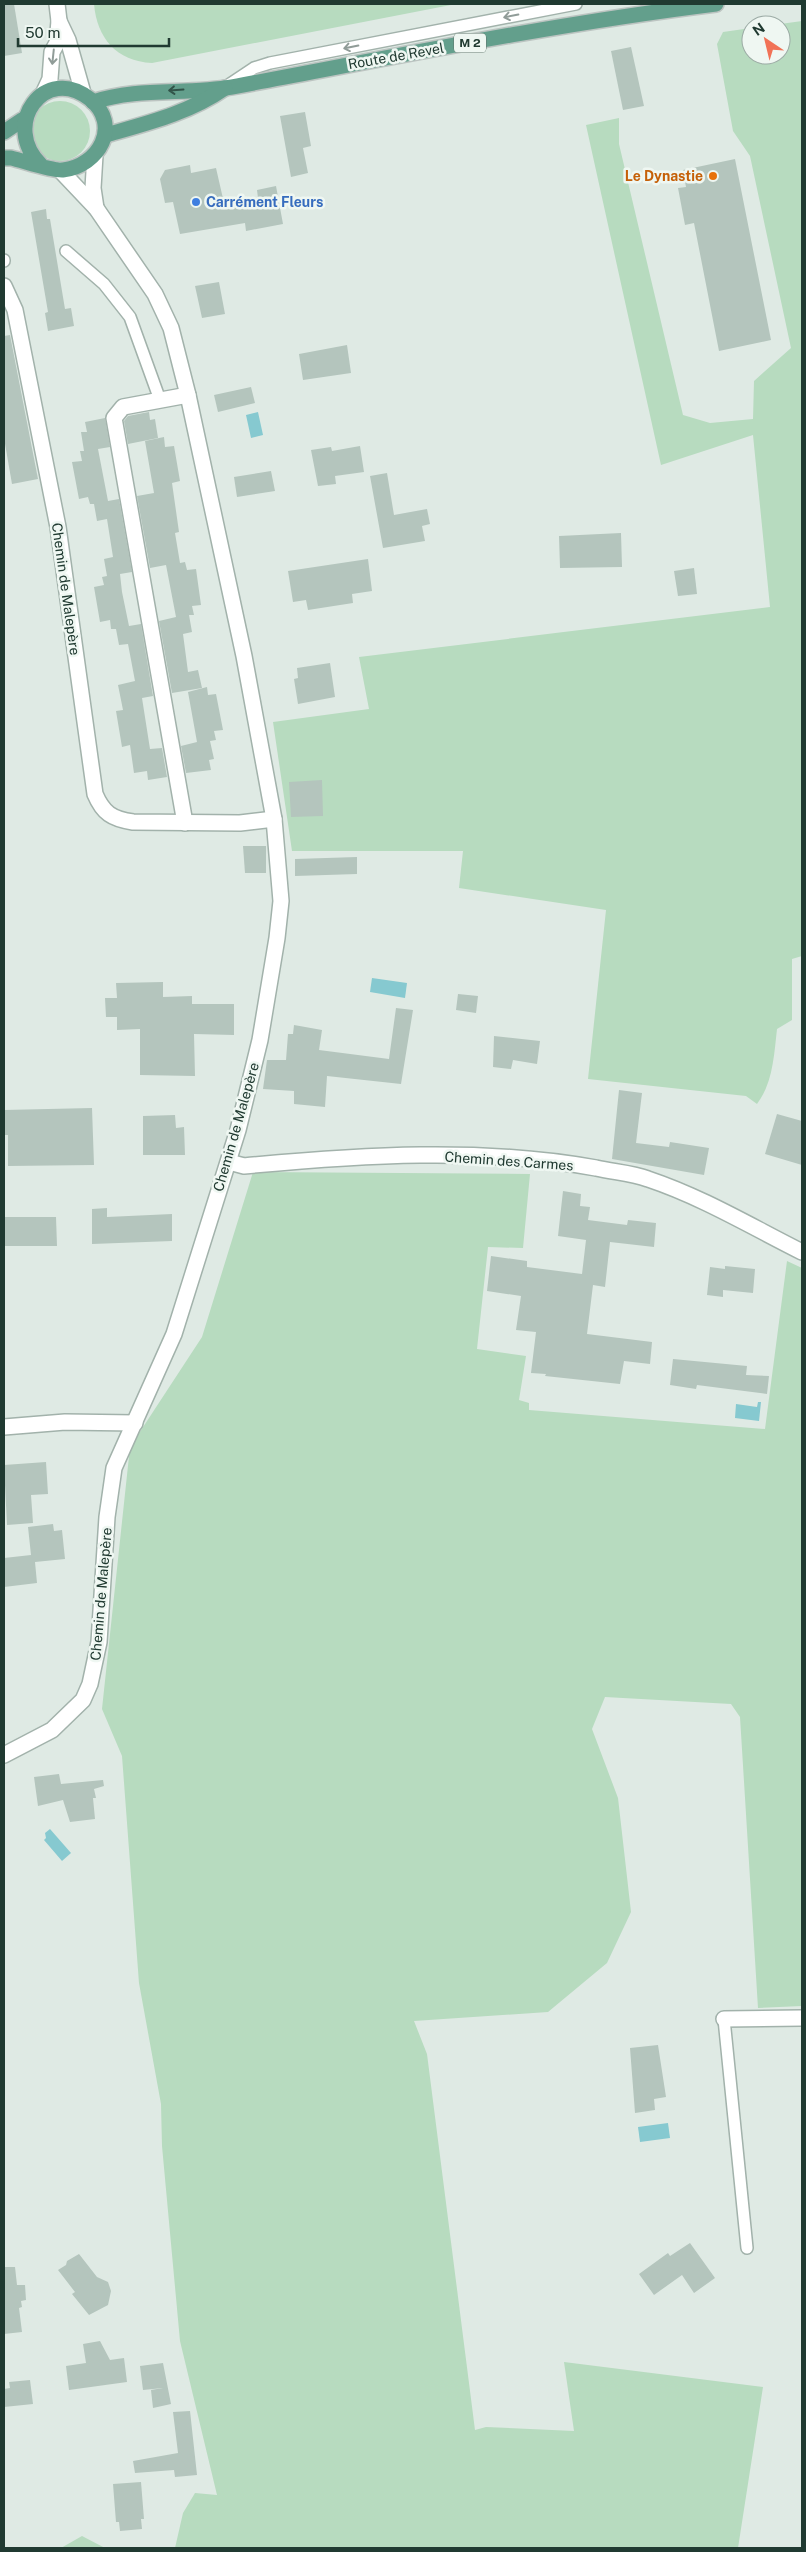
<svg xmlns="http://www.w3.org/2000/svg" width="806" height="2552" viewBox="0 0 806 2552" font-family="'Public Sans',sans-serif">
<rect width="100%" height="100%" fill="#dfeae4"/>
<!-- green -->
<g fill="#b7dbbf">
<path d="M94,4H456L152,63C116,61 97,38 94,4Z"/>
<path d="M802,21C802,35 799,45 802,60V956L792,959V1020L777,1029C774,1055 773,1083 757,1104L746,1096L588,1079L606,910L459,888L463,851H292L273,722L369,709L359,657L770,607L753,435L661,465L586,125L619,118V144L683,415L710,423L753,419L754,381L791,348L750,156L733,131L717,44L723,32L751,28V55H781V25H773Z"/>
<circle cx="60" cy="131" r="30"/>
<path d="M253,1172L530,1174L523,1248L488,1247L477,1349L526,1356L519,1400L529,1403V1410L765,1429L787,1261L802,1268V2006L758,2008L740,1717L731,1704L605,1697L592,1729L618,1798L631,1912L607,1963L548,2012L414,2021L427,2054L475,2430L486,2427L574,2431L564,2362L763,2387L738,2548H128H175L183,2513L195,2493L217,2495L180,2341L162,2146L161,2104L139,1983L122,1756L102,1709L130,1447L202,1337Z"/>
<path d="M82,2536L105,2548H61Z"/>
</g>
<!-- water -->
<g fill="#86c9d0">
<path d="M258,412L263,435L251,438L246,415Z"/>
<path d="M372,978L407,983L405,998L370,992Z"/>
<path d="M758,1402H761L759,1421L735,1418L736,1404L757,1407Z"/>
<path d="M50,1829L71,1853L62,1861L44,1840L46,1838L45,1833Z"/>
<path d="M668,2123L670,2138L640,2142L638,2127Z"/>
</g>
<!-- building -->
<g fill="#b4c5bd">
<path d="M4,4H14L22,53L4,56Z"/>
<path d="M631,47L644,106L623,110L611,51Z"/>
<path d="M305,112L311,146L303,148L308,173L291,177L280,116Z"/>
<path d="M735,159L771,340L719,351L694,223L685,225L678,188L686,187L683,170Z"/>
<path d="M190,165L191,173L216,168L224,203L258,198L257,190L276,186L283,224L246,231L245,223L180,234L173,202L165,203L160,179L165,170Z"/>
<path d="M46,209L47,219H50L65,309L71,308L74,326L48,331L45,313L48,312L31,212Z"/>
<path d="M219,282L225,314L202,318L195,286Z"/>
<path d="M10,335L38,479L12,484L4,438V336Z"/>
<path d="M347,345L351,373L303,380L299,354Z"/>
<path d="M251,387L255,403L218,412L214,395Z"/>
<path d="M149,412L150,420L155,419L158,438L128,444L124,421L128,416Z"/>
<path d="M105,418L110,447L98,449L108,501L119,499L132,572L120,574L122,592L129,626L141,624L153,696L142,698L150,749L162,748L167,777L148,780L147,771L134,773L130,745L122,747L116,711L123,710L118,685L135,681L128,644L119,645L116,629H111L110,620L100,622L94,587L104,585L102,577L107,576L104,559L113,557L107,519L97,521L94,504H90L88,497L79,499L72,462L82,461L80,451H84L81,432H87L85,422Z"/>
<path d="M164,437L165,447L174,446L180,481L172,483L179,532L175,533L180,563L185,562L187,570L196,569L201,605L192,606L194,615H189L192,632L183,634L188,672L198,670L202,688L172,693L159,621L176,617L166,565L150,568L137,496L154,493L145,441Z"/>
<path d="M360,446L364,472L335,476L336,484L318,486L311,450L331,447L332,451Z"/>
<path d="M271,471L275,491L237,497L234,477Z"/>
<path d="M387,473L394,515L427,509L430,524L422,526L425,541L383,548L370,476Z"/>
<path d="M621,533L622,567L560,568L559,536Z"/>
<path d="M368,559L372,591L352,594L353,603L308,610L306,600L293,602L288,571Z"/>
<path d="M694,568L697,594L678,596L674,571Z"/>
<path d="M330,663L335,697L298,704L294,679L298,678L297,668Z"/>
<path d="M207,687L208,695L216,694L223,730L214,731L216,740L210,741L214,759L209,760L211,770L186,773L181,746L197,742L188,692Z"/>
<path d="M322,780L323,816L291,817L289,782Z"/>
<path d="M243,846H266V873H245Z"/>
<path d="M357,857V874L295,876V859Z"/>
<path d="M163,982V997L192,996V1004H234V1035L194,1034L195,1076L140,1075V1029L117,1030V1017H106L105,998H117L116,983Z"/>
<path d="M458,994L478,996L476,1013L456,1010Z"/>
<path d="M396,1008L413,1010L401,1084L327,1076L325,1107L294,1104V1091L263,1089L267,1060H286L288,1034H293L294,1025L322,1030L319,1050L389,1059Z"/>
<path d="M494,1036L540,1041L537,1064L513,1060L511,1069L493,1067Z"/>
<path d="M619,1090L642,1093L636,1143L669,1147L670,1142L709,1148L704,1175L612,1159Z"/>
<path d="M92,1108L94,1165L8,1166V1135H4V1110Z"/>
<path d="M777,1114L802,1121V1165L765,1154Z"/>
<path d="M175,1115L176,1128L184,1127L185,1155H143V1116Z"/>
<path d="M563,1191L581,1194L580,1206L590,1207L588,1220L627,1225L628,1220L656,1223L654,1247L610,1242L605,1287L593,1285L587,1334L652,1342L650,1364L624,1361L620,1384L545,1376L546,1374L531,1373L536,1332L516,1330L521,1296L487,1291L491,1256L527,1261V1267L582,1274L586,1240L558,1236Z"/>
<path d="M107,1208V1217L172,1214V1241L92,1244V1209Z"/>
<path d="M4,1217H56L57,1246H4Z"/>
<path d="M725,1266L755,1269L753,1293L723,1290V1297L707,1295L710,1267L725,1269Z"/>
<path d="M673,1359L747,1366L746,1375L769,1376L767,1394L697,1385L696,1389L670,1385Z"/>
<path d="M46,1462L48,1494L31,1495L33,1523L7,1525L4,1465Z"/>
<path d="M53,1524L54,1531L62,1530L65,1559L35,1562L37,1583L4,1587V1558L31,1555L28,1527Z"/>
<path d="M59,1774L61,1784L103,1780L104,1786L94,1789L96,1798H93L95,1819L70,1822L63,1800L38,1806L34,1777Z"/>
<path d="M658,2045L666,2097L654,2099L655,2110L635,2113L630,2048Z"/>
<path d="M690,2243L715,2278L694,2293L682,2275L654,2295L639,2274L668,2253L670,2256Z"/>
<path d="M79,2254L97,2277L108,2282L111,2291L108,2305L89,2315L72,2294L75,2292L58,2270L66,2265L67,2261Z"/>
<path d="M4,2267H15L17,2285H25L26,2300L21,2301L22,2307L19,2308L22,2332L4,2334Z"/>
<path d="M100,2341L110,2360L124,2358L127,2382L69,2390L66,2366L86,2363L83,2344Z"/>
<path d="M163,2363L171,2404L153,2408L151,2390L163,2388L143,2390L140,2366Z"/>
<path d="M30,2380L33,2404L4,2407V2389L10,2388L9,2382Z"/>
<path d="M190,2411L197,2475L175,2477L174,2470L135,2473L133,2461L178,2453L173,2412Z"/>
<path d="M141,2482L144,2519H141L142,2529L120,2531L119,2522H116L113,2484Z"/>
</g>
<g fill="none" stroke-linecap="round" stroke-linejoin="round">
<!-- service casing -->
<g stroke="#a2b2ab" stroke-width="14">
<g id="service">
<path d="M227,86L254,68L270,63L576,4"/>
<path d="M66,251L104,284L130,317L160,400"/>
<path d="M4,260V261"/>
<path d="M724,2019L747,2248"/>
</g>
</g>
<!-- minor casing -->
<g stroke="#a2b2ab" stroke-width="18">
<g id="minor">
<path d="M95,155L93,188L96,208"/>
<path d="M4,286L15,310L58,527L95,794C103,813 112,819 133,822L240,823L274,819"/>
<path d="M185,823L114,418L123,407L188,395"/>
<path d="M229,1162L244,1166C360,1155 481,1147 596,1168C613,1172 632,1173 648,1179C702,1197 752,1227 802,1252"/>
<path d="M4,1427L65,1422L135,1423"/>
<path d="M4,1755L52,1730L83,1700L90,1684L99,1642L107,1517L114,1468L174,1334L238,1130L260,1040L277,938L281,901L274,819L244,656L188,395L171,328L155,294L96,208L60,170"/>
<path d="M724,2019L802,2018"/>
</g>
</g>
<!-- tertiary casing -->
<g stroke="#a2b2ab" stroke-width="18">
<g id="tertiary">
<path d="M59,21L68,40L83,93"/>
<path d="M44,92L50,79L52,52L57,43L59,21L57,4"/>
</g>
</g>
<!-- primary casing -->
<g stroke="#bcc4c1" stroke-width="18">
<g id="primary">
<path d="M93,102C138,87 186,95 232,87C393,57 553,24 716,4"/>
<path d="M4,132L22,120"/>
<path d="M106,135C148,123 189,113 225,88"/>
<path d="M4,158H11C24,161 52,171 63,170C99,166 122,125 90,99C45,63 0,125 41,165"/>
</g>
</g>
<!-- service -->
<use href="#service" stroke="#fff" stroke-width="11"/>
<!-- minor -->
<use href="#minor" stroke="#fff" stroke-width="15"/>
<!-- tertiary -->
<use href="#tertiary" stroke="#fff" stroke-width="15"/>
<!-- primary -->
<use href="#primary" stroke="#639f8c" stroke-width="15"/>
</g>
<!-- one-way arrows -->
<defs><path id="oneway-shaft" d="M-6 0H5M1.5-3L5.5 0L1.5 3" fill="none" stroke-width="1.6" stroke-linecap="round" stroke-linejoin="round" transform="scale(1.25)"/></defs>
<g stroke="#909c98">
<use href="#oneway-shaft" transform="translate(511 16) rotate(169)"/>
<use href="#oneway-shaft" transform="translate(351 47) rotate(169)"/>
<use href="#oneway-shaft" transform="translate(53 57) rotate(96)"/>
</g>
<use stroke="#315348" href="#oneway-shaft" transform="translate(176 90) rotate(176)"/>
<!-- markers -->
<circle fill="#e8710a" stroke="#eff7f2" stroke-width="2" cx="713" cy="176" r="5"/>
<circle fill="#3f7fe0" stroke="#eff7f2" stroke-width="2" cx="196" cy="202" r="5"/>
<g text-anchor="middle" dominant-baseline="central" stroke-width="5" stroke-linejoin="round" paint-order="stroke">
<!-- shield labels -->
<rect fill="#eff7f2" stroke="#5e736b" stroke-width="1" x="454" y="33.5" width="32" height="19" rx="4"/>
<g font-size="12" font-weight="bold" fill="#203a31">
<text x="470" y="43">M 2</text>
</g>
<!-- street labels -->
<g font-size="14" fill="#203a31" stroke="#eff7f2">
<text transform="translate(396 56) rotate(-10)">Route de Revel</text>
<text transform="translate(66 589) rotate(82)">Chemin de Malepère</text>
<text transform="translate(236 1127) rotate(-74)">Chemin de Malepère</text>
<text transform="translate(509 1161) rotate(4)">Chemin des Carmes</text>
<text transform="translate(101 1594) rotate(-85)">Chemin de Malepère</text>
</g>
<!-- food labels -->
<g font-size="14" font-weight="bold" fill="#c56008" stroke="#eff7f2" text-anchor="end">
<text x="703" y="176">Le Dynastie</text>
</g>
<!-- shop labels -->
<g font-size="14" font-weight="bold" fill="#366cbe" stroke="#eff7f2" text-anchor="start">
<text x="206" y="202">Carrément Fleurs</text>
</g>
</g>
<!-- border -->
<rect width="806" height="2552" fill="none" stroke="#203a31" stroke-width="10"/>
<!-- north arrow -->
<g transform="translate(766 40) rotate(325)"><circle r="24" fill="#eff7f2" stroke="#9caba5"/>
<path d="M0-4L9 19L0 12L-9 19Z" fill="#f17256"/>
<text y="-8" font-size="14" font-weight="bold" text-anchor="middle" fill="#203a31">N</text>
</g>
<!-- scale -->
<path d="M18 38v8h151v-8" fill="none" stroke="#203a31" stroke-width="2.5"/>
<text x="25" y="38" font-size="15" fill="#203a31" stroke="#eff7f2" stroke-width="4" paint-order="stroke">50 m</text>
</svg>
